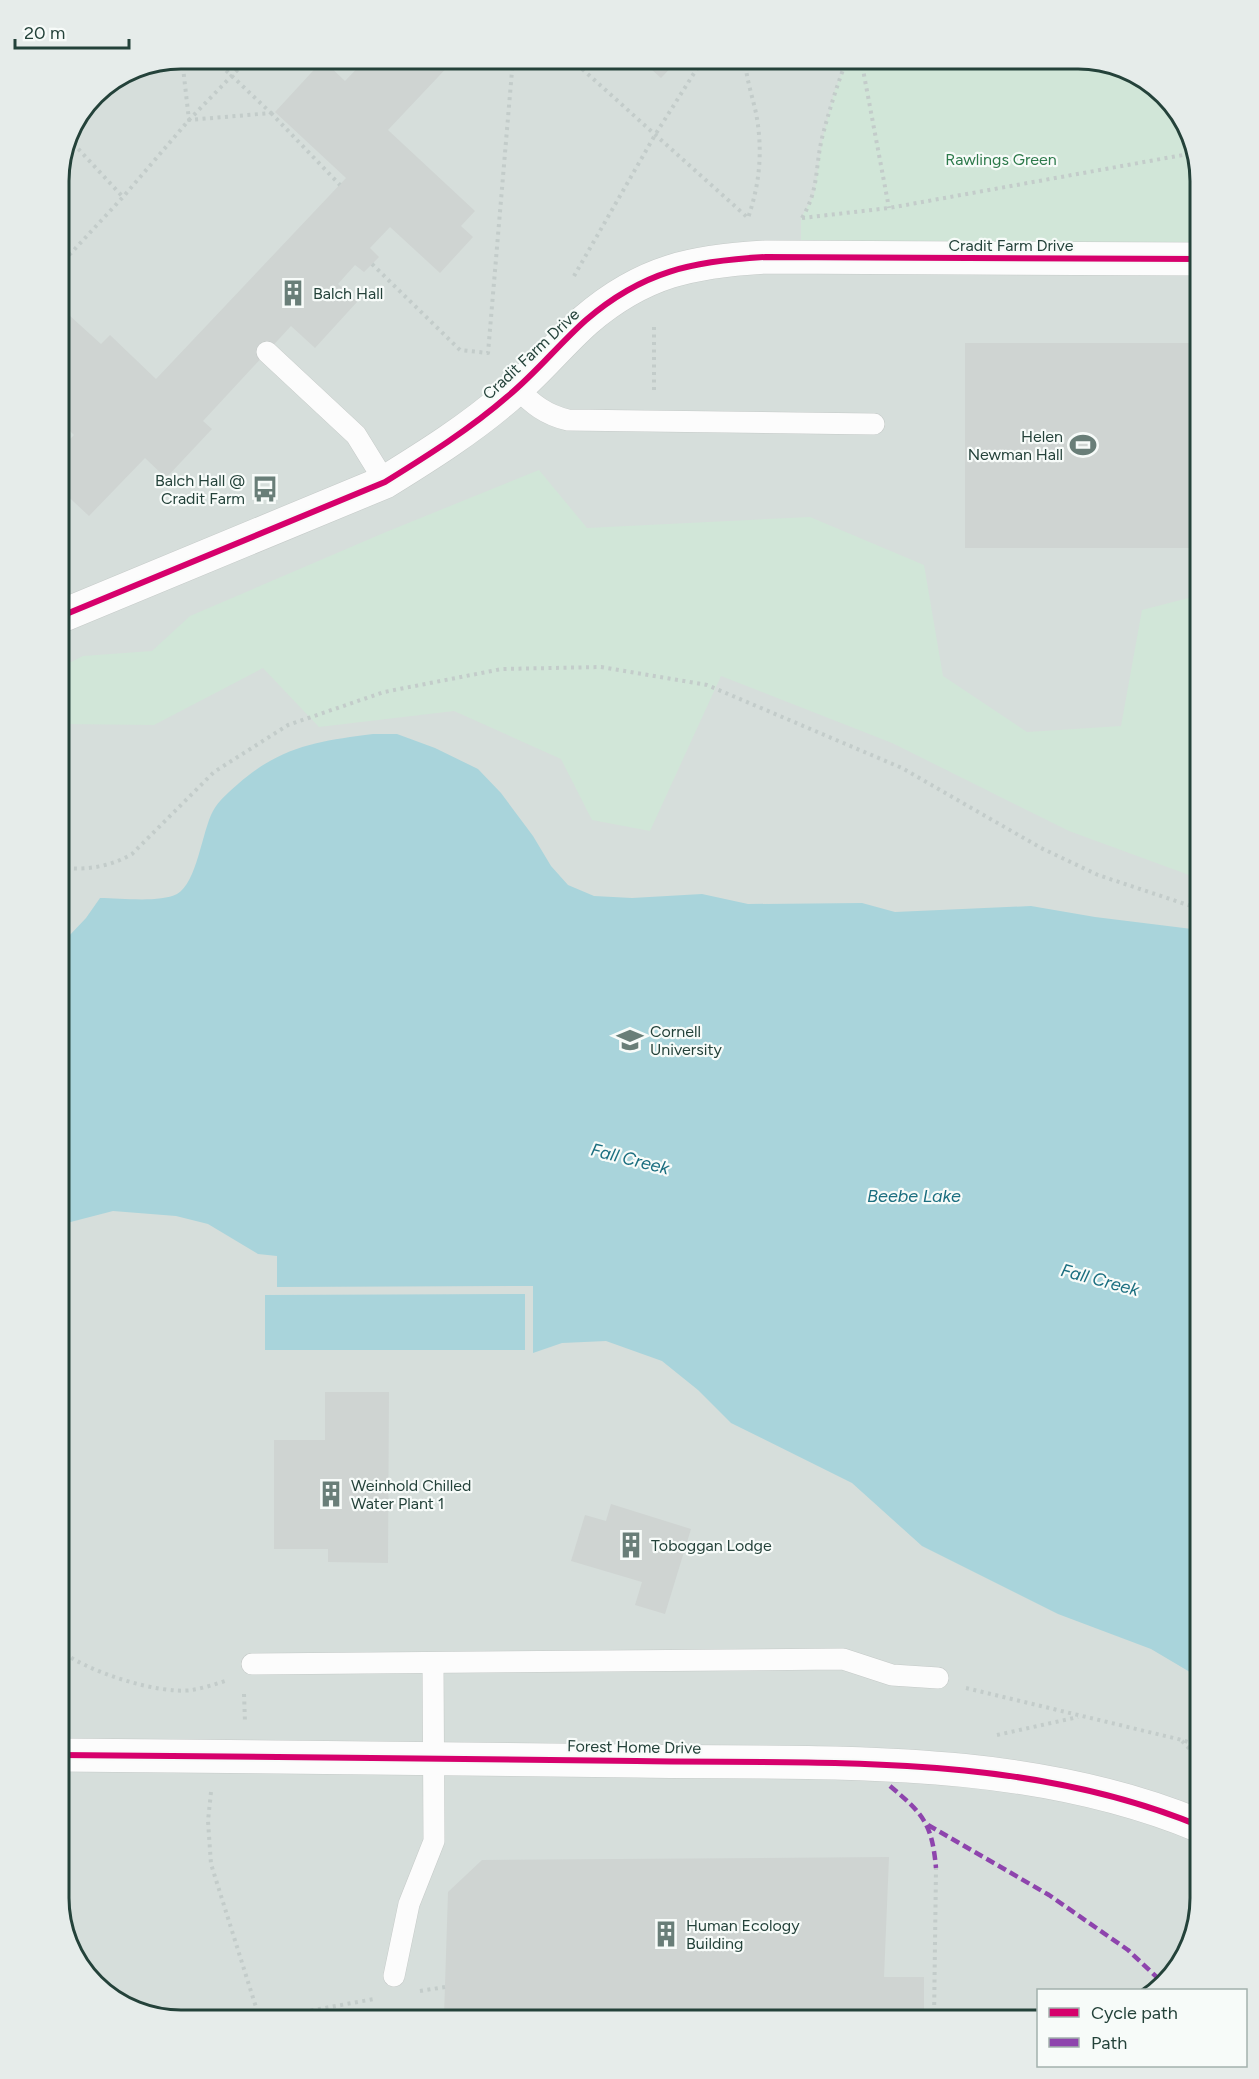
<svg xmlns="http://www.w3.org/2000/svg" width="1259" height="2079" viewBox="0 0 1259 2079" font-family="Figtree,sans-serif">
<rect width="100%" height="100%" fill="#e8edeb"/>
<!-- built -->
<path fill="#d6dedb" d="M181,59H1086L1146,79L1188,127L1200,181V1898L1180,1966L1152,1990H1038V2020H173L113,2000L71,1952L59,1898V173L71,127L95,94L134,68Z"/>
<!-- green -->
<g fill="#d1e6d8">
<path d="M847,59H1086L1146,79L1188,127L1200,181V259L801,258V218L814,195L822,141L834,93Z"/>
<path d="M539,470L587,528L810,517L924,565L943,676L1027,732L1121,726L1142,610L1200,595V879L1069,831L892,743L721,676L650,831L592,820L561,759L454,711L319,727L263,668L154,725L61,724L59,726V668L83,656L152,651L190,616L386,532Z"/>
</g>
<!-- water -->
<g fill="#a9d4db">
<path d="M373,734H397L435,748L478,769L501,793L533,836L551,866L568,885L594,896L632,898L702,894L748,904L862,903L895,912L1031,906L1095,917L1200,930V1678L1151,1649L1058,1614L922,1546L852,1483L731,1423L698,1390L662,1361L606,1341L562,1343L533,1353V1286L277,1287V1256L258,1254L208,1224L176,1216L113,1211L59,1225V1003L62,991L59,990V945L62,937H68L86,918L100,898C121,898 159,903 177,894C197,883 202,831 213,811C219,800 229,792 238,784C281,746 319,741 373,734Z"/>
<path d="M525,1294V1350H265V1295Z"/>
</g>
<!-- building -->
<g fill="#cfd4d2">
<path d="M366,59H455L388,130L475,211L461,226L473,237L440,273L390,227L370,248L379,257L364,272L355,265L338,284L357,302L315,348L291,326L203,421L212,429L166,478L145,458L89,516L59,488V451L74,435L59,420V306L101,344L110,335L156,379L346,178L275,112L323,60L345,81Z"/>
<path d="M640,59H679L661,78Z"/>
<rect x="965" y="343" width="235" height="205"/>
<path d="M325,1392H389L388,1563L328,1562V1549H274V1440H325Z"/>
<path d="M611,1504L691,1529L665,1614L635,1605L642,1582L571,1561L585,1515L606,1521Z"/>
<path d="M889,1857L884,1977H924V2020H425L444,2016L448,1892L482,1860Z"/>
</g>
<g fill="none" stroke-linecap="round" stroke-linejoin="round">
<!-- service casing -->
<g stroke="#c5cac8" stroke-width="22">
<g id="service">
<path d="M267,352L356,435L385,482"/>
<path d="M517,388C532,404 546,415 568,420L874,424"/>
<path d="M252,1664L843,1659L892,1675L938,1678"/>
<path d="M394,1976L409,1904L434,1841L433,1663"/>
</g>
</g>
<!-- tertiary casing -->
<g stroke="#c5cac8" stroke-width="34">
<g id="tertiary">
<path d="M59,617L385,482C427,456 470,429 508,396C536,373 559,344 586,320C643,271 693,261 766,257L1200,259"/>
<path d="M59,1755C251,1757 444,1758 636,1761C825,1764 1022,1752 1200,1826"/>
</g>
</g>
<!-- path -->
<g stroke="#c3ccca" stroke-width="4" stroke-dasharray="3 4.5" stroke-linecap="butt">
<path d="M182,59L189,120L271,113L214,59"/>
<path d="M571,59L748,218C760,183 763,150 756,113C752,95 746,78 745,59"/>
<path d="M861,59L889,208"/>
<path d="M271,113L340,185"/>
<path d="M68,138L123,197"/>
<path d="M802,218L889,208L1194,153"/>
<path d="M802,218C819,190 815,168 822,138C829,111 837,85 847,59"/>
<path d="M372,264L460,350L488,353L513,59"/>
<path d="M59,266L123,197L189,120L248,59"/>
<path d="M574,276L655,135L703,59"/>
<path d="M654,327V391"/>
<path d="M59,867C84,871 110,867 132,854L214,772L288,725L384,692L502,669L601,667L707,685L902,768L1041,848L1098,875L1200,909"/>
<path d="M59,1649C84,1671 159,1695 192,1690C204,1688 216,1684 228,1680"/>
<path d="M966,1688L1182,1740L1200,1746"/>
<path d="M244,1694L245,1722"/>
<path d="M997,1735L1078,1717"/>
<path d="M1182,1741L1200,1760"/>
<path d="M211,1792L208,1821L211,1864L260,2020"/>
<path d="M420,1991L445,1987"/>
<path d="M259,2020L374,1999"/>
<path d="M934,2020L936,1868"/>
</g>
<!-- service -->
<use href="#service" stroke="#fcfcfc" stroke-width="21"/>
<!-- tertiary -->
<use href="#tertiary" stroke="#fcfcfc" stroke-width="33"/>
<!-- quiet -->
<g stroke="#8e44ad" stroke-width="4.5" stroke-dasharray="9 4.5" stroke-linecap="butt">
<path d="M890,1786C923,1814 932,1823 936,1868"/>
<path d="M928,1825L1049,1895L1128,1950L1162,1982"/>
</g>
<!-- cycleway casing -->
<g stroke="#f7fbf9" stroke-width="10">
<g id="cycleway">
<path d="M59,617L385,482C427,456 470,429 508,396C536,373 559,344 586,320C643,271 693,261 766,257L1200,259"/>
<path d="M59,1755C251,1757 444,1758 636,1761C825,1764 1022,1752 1200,1826"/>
</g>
</g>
<!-- cycleway -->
<use href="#cycleway" stroke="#d6006c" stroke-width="6"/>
</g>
<!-- icons -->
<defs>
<g id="building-bare" transform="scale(2.07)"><path d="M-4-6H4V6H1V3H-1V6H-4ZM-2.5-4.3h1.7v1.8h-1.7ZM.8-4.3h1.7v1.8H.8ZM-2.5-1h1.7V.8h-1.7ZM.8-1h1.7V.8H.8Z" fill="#697e78" stroke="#f7fbf9" stroke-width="2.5" paint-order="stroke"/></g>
<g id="stadium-bare" transform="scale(2.07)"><path d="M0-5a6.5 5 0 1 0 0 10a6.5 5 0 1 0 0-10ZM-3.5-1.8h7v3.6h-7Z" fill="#697e78" stroke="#f7fbf9" stroke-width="2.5" paint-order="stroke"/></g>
<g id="bus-bare" transform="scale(2.07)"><path d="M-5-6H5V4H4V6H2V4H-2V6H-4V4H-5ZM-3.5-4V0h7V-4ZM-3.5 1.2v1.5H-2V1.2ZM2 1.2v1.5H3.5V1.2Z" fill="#697e78" stroke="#f7fbf9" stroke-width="2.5" paint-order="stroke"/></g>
<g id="university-bare" transform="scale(2.07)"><path d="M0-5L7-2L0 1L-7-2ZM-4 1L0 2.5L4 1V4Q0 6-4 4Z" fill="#697e78" stroke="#f7fbf9" stroke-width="2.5" paint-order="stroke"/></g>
</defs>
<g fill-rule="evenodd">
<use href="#building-bare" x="293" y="293"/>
<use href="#stadium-bare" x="1083" y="445"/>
<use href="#bus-bare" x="265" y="489"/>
<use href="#university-bare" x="630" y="1040"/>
<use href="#building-bare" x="331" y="1494"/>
<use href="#building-bare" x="631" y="1545"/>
<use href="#building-bare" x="666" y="1934"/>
</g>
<g text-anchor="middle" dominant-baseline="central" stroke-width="4.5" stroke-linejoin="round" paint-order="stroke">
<!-- park labels -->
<g font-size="16" fill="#2d7a4b" stroke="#f7fbf9">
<text x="1001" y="159">Rawlings Green</text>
</g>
<!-- street labels -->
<g font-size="16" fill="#24423a" stroke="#f7fbf9">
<text x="1011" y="245">Cradit Farm Drive</text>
<text transform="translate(531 354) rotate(-43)">Cradit Farm Drive</text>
<text transform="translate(634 1747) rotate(1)">Forest Home Drive</text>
</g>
<!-- poi labels -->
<g font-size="16" fill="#24423a" stroke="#f7fbf9" text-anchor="start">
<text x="313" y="293">Balch Hall</text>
<text x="1063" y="436" text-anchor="end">Helen<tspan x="1063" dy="18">Newman Hall</tspan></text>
<text x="245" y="480" text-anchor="end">Balch Hall @<tspan x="245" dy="18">Cradit Farm</tspan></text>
<text x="650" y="1031">Cornell<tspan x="650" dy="18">University</tspan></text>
<text x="351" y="1485">Weinhold Chilled<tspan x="351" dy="18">Water Plant 1</tspan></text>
<text x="651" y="1545">Toboggan Lodge</text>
<text x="686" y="1925">Human Ecology<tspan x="686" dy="18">Building</tspan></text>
</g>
<!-- water labels -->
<g font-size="18" font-style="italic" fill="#1c6f80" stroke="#f7fbf9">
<text transform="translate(630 1159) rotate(14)">Fall Creek</text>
<text x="914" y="1196">Beebe Lake</text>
<text transform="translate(1100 1280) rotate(15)">Fall Creek</text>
</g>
</g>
<!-- crop -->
<path d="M0 0H1259V2079H0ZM181 69H1078A112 112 0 0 1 1190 181V1898A112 112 0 0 1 1078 2010H181A112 112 0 0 1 69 1898V181A112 112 0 0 1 181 69Z" fill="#e6ecea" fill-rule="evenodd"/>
<path fill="none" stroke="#24423a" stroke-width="3" d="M181 69H1078A112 112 0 0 1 1190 181V1898A112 112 0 0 1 1078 2010H181A112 112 0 0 1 69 1898V181A112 112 0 0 1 181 69Z"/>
<!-- legend -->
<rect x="1037" y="1989" width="210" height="78" fill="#f7fbf9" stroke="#a3b1ad" stroke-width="1.5"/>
<rect x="1049" y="2008" width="30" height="9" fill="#d6006c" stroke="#a3b1ad" stroke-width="1.5"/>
<text x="1091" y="2019" font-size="18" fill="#24423a">Cycle path</text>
<rect x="1049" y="2038" width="30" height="9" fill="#8e44ad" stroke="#a3b1ad" stroke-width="1.5"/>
<text x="1091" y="2049" font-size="18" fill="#24423a">Path</text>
<!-- scale -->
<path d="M15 39v9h114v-9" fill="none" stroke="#24423a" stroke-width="3"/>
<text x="24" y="39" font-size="18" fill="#24423a" stroke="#f7fbf9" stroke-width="4.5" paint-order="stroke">20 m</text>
</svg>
